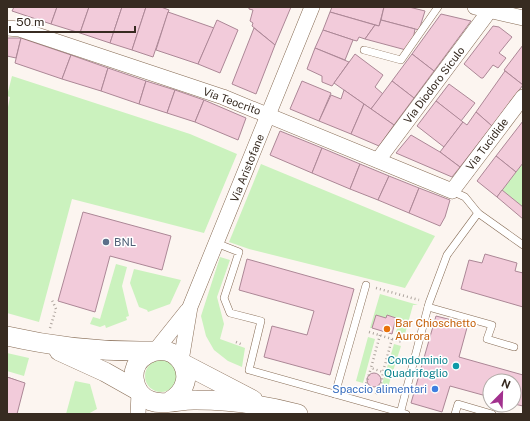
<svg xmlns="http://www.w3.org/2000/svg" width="530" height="421" viewBox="0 0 530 421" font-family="'Public Sans',sans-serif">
<rect width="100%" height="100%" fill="#fcf5f0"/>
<!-- green -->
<g fill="#cbf2be">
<path d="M12,76L190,134L237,154L204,233L72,199L39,322L7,313V112L10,97L7,96Z"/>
<path d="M523,163V207L502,190Z"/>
<path d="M261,164L435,236L405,288L249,249L229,242Z"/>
<path d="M220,257L230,260L217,297L224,324L220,339L245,348L242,367L228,361L214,350L206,336L201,316Z"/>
<path d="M116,264L127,267L122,286L129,316L126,317L127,320L106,328L105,325L100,327L90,324L93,317L100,319Z"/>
<path d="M134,269L181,280L170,304L148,312L147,310L139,307L130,283Z"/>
<path d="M380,294L418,305H413L405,334L396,332L399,323L395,322L396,318L387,315L386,318L376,315L372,328H370Z"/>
<path d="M368,337L375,339L363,383L356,381Z"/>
<path d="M394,344L401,346L387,390L381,388Z"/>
<path d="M7,353L29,358L24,376L7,371Z"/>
<circle cx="161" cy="376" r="16"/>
<path d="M75,381L90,384L97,409L88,414H66Z"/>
</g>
<!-- building -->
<g fill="#f2cbda" stroke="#ac8796">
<path d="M14,7H57L51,24L12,11Z"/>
<path d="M57,7H89L80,33L51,24Z"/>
<path d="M89,7H122L110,43L80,33Z"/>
<path d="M122,7H146L132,50L110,43Z"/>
<path d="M146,7H161L169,10L153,57L132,50Z"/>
<path d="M249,7H291L275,45L252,26L253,23L250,21L253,10L249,9Z"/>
<path d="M332,7H384L379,26L330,12Z"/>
<path d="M384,7H409L425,11L419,30L381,20Z"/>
<path d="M168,12L214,28L198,64L156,50Z"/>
<path d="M330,12L375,25L365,39L359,37L357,41L353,40L323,30Z"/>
<path d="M441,14L471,21L434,71L412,54Z"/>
<path d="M217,20L238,30L220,73L198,64Z"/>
<path d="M381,20L415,29L413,40L406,50L365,39L375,25L379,26Z"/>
<path d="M493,26L499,27L512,37L499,53L506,58L498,68L493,65L483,78H481L464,64Z"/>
<path d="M254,28L275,45L256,94L232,84Z"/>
<path d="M323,30L353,40L345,60L315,48Z"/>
<path d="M7,38H21L16,58L7,56Z"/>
<path d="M21,38L71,55L62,79L15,63Z"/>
<path d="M523,45V85L504,70Z"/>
<path d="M315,48L349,62L332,86L322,82V76L307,69Z"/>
<path d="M355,54L383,75L375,87L383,94L371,109L334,83Z"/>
<path d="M412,54L434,71L414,98L392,81Z"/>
<path d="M71,55L108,68L101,91L62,79Z"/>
<path d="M108,68L146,81L139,104L101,91Z"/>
<path d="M505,71L523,85L492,126L476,112Z"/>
<path d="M146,81L175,90L167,113L139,104Z"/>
<path d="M302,81L331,93L319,121L290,109Z"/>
<path d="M392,81L414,98L394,125L371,109Z"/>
<path d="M449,84L475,103L461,121L436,101Z"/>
<path d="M175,90L204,100L195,122L167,113Z"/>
<path d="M344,90L364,104L351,134L319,121L331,95L341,99Z"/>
<path d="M204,100L246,118L238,140L195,122Z"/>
<path d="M436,101L463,122L444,147L417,126Z"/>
<path d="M364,104L394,125L379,146L351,134Z"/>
<path d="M476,112L492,126L460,167L440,152L463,122L467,125Z"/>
<path d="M523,121V163L516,172L496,156Z"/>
<path d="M280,131L322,148L312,173L270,155Z"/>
<path d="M411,135L440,152L460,167L452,177L396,153Z"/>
<path d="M322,148L360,164L350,189L312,173Z"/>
<path d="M496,156L516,172L497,197L477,181Z"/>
<path d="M360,164L389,176L378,200L350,189Z"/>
<path d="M389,176L419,188L409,213L378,200Z"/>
<path d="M419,188L450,200L445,217L440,226L409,213Z"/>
<path d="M502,190L523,207V219L497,197Z"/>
<path d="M83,212L171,236L162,270L110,256L95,312L58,301Z"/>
<path d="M485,254L517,263L515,271L523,273V307L461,289L469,260L482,263Z"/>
<path d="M247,259L354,289L330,375L264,357L272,326L307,335L314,311L239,290Z"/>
<path d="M376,315L386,318L387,315L396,318L392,334L372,328Z"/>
<path d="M436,316L468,324L459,357L523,375V406L514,404V381H490V397L450,386L442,412L411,403Z"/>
<circle cx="374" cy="380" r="7"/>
<path d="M7,377L18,381L9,414H7Z"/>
<path d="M7,377L25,383L17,414H7Z"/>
</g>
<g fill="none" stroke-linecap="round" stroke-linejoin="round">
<!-- service casing -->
<g stroke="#866b54" stroke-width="8">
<g id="service">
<path d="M364,50L401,60L438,7"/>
<path d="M452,191L465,197L478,213"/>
<path d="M216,243L239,252L224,298L230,313L261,321L249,370L406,414"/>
<path d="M428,307L492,325L487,339L514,347"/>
<path d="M335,394L366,285"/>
<path d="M400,414L429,303L447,255L478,213L523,245"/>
<path d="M455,414L458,404L492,414"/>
</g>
</g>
<!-- minor casing -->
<g stroke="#866b54" stroke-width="16">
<g id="minor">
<path d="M475,7L523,18"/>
<path d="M7,28L19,29L223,97L452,191L523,97"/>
<path d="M378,160L490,10"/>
<path d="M155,351L187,311"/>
<path d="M181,361L190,307L312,7"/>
<path d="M138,414L139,393"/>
</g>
</g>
<!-- tertiary casing -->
<g stroke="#866b54" stroke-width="20">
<g id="tertiary">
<path d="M7,336C55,347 103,352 152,351"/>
<path d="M59,351L105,372L137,390"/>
<path d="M184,364L253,400"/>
<path d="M170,401C204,381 177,336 146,355C127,366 132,394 151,401C164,406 182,399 196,400C231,400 265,405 298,414"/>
</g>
</g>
<!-- path -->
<g stroke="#aca39c" stroke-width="2.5" stroke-dasharray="1 3" stroke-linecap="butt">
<path d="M376,288L419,300"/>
<path d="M50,328L56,309L52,300"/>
<path d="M369,332L402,342"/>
<path d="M380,335L371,368L383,372L392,339"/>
<path d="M236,342L243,345"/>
<path d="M364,391L371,368"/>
<path d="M376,394L382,381L383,372"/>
</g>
<!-- service -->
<use href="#service" stroke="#fff" stroke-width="7"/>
<!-- minor -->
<use href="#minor" stroke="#fff" stroke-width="15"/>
<!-- tertiary -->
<use href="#tertiary" stroke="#fff" stroke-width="19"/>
</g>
<!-- markers -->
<circle fill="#5c6f8a" stroke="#fff" stroke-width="1.5" cx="106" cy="242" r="4"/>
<circle fill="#e8710a" stroke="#fff" stroke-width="1.5" cx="387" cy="329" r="4"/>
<circle fill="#0f9aa8" stroke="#fff" stroke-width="1.5" cx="456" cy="366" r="4"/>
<circle fill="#3f7fe0" stroke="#fff" stroke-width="1.5" cx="435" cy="389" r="4"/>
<g text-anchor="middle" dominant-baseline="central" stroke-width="3" stroke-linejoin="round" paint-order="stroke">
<!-- street labels -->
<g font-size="11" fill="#372b21" stroke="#fff">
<text transform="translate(434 85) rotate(-53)">Via Diodoro Siculo</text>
<text transform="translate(232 101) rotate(20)">Via Teocrito</text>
<text transform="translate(487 144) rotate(-53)">Via Tucidide</text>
<text transform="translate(247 168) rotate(-68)">Via Aristofane</text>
</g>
<!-- service labels -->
<g font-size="11" fill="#4e5e75" stroke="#fff" text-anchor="start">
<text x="114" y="242">BNL</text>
</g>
<!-- food labels -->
<g font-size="11" fill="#c56008" stroke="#fff" text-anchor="start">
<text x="395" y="323">Bar Chioschetto<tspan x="395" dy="13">Aurora</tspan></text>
</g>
<!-- culture labels -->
<g font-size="11" fill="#0d838f" stroke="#fff" text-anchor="end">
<text x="448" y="360">Condominio<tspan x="448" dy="13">Quadrifoglio</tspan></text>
</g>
<!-- shop labels -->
<g font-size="11" fill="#366cbe" stroke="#fff" text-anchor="end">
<text x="427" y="389">Spaccio alimentari</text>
</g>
</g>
<!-- border -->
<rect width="530" height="421" fill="none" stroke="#372b21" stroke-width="16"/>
<!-- north arrow -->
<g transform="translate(502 393) rotate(23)"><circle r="19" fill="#ffffff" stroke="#afaaa6"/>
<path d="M0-3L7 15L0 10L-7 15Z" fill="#a2318e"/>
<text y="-6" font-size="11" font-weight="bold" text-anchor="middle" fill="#372b21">N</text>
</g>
<!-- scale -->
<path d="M10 26v6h125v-6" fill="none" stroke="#372b21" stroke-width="2"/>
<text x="16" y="26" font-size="12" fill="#372b21" stroke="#ffffff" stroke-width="3" paint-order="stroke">50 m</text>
</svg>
